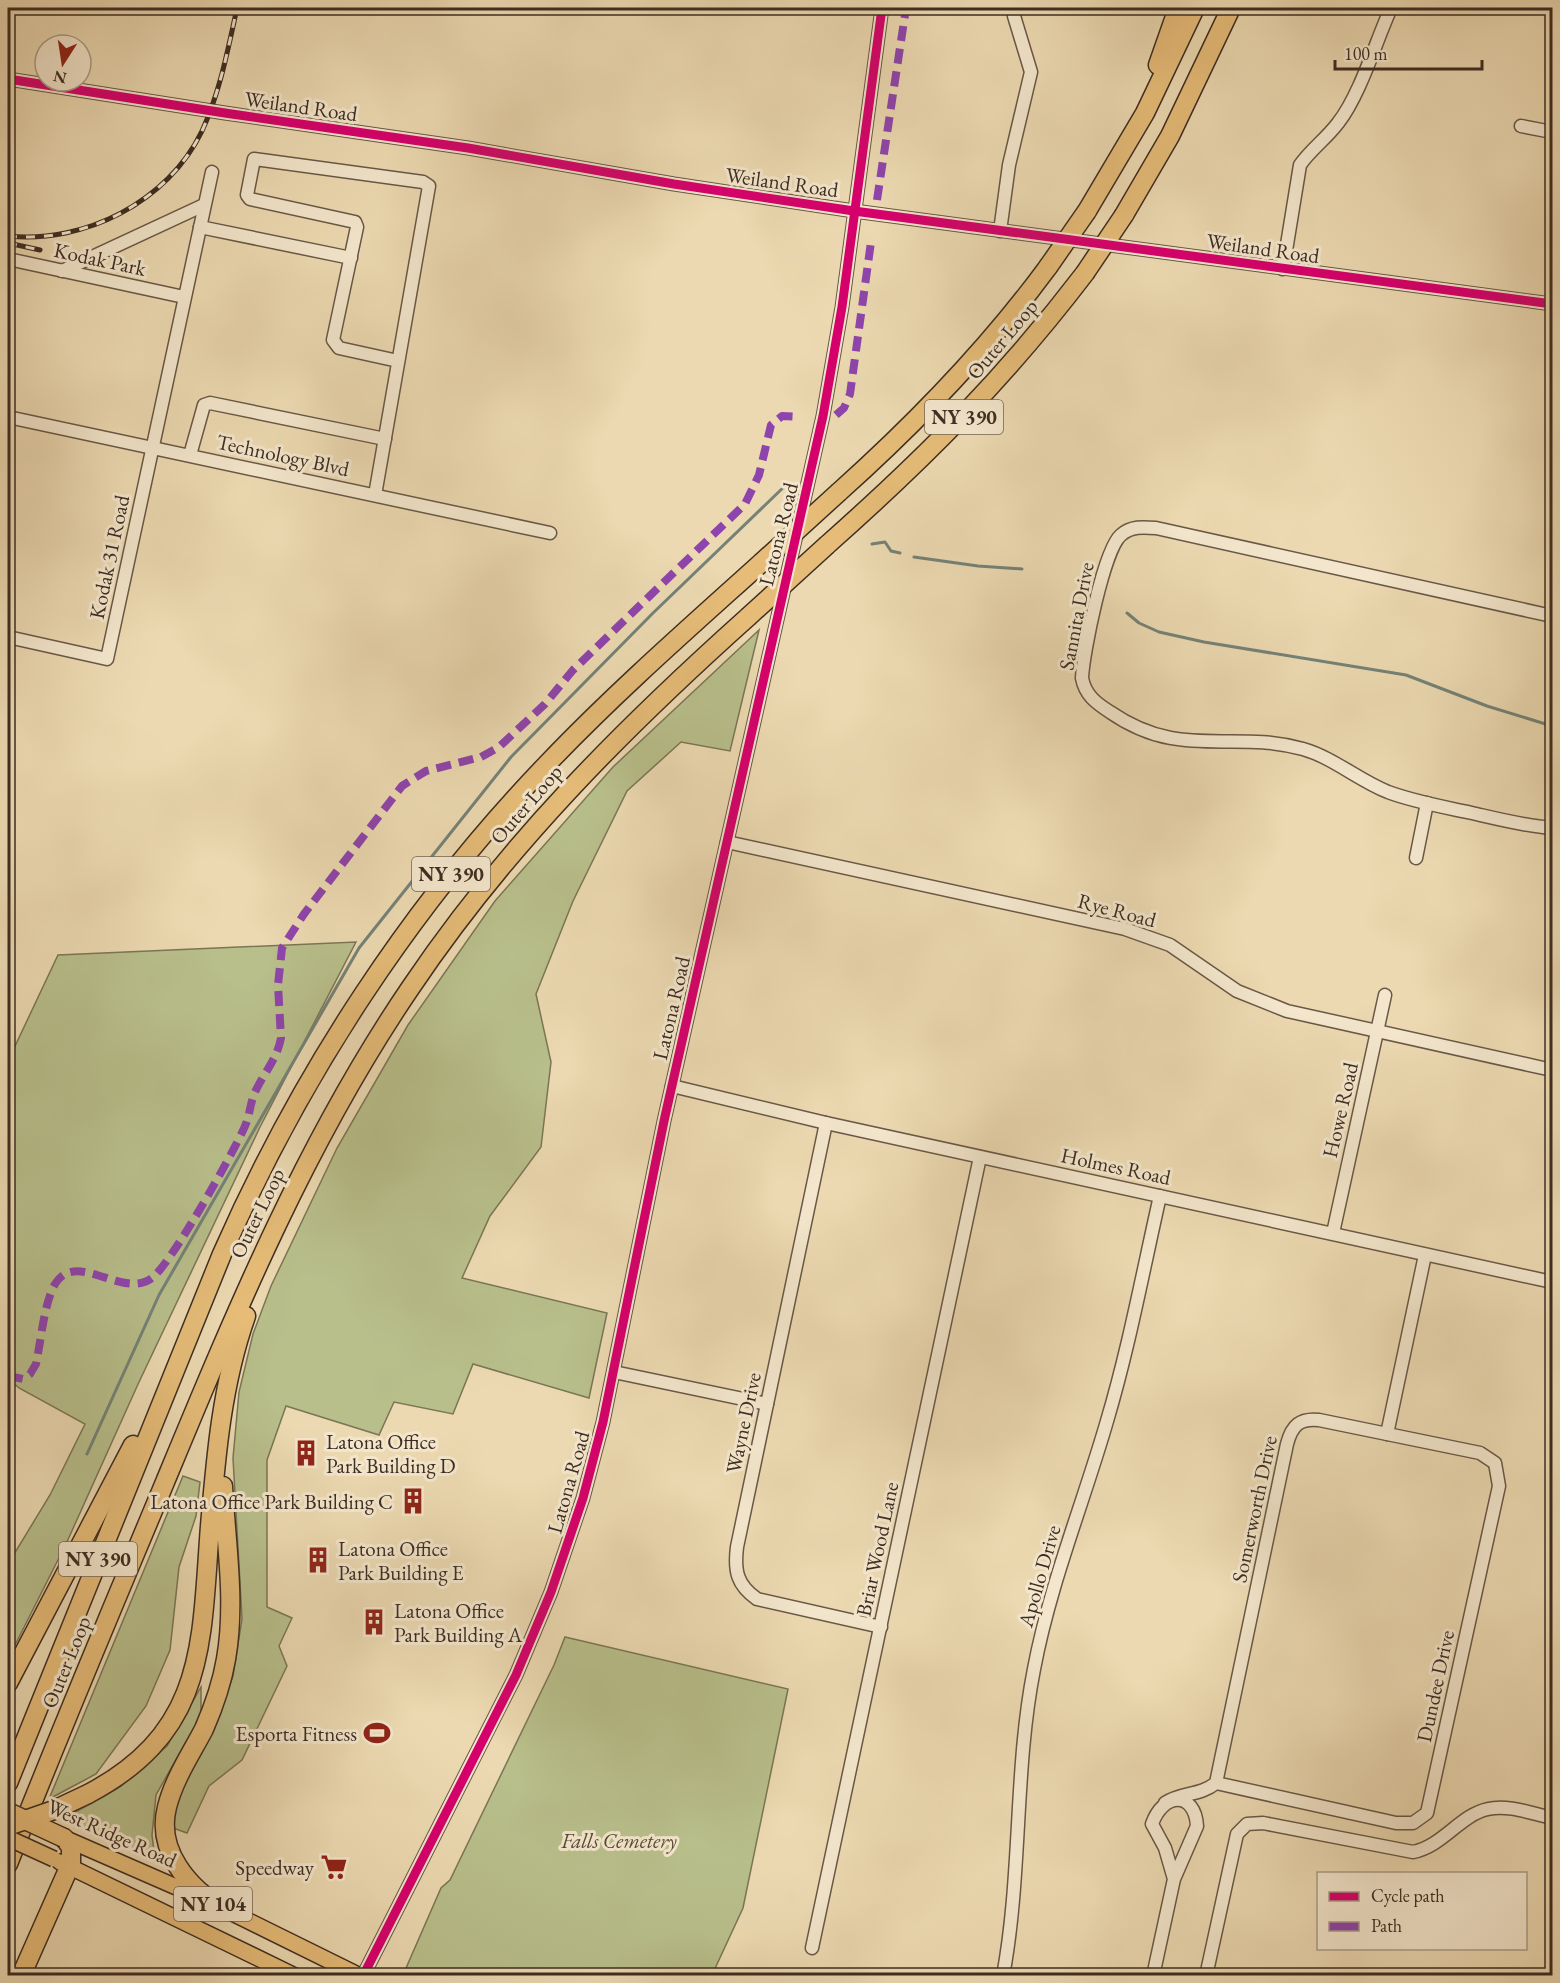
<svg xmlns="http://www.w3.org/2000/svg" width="1560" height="1983" viewBox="0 0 1560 1983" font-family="'EB Garamond',serif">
<rect width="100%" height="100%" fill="#ecd9b1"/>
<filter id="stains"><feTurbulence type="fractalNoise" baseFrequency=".00333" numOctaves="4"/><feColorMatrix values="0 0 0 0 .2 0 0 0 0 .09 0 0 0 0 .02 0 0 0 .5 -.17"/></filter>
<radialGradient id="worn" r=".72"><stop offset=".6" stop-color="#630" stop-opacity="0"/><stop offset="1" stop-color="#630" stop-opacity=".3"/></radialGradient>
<!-- green -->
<g fill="#b8bf8b" stroke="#7a7656" stroke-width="1.5">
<path d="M759,630L730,751L681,742L627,791L573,901L536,994L551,1062L541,1147L490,1216L462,1278L607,1313L589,1398L473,1364L453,1414L394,1402L379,1435L286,1406L267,1460V1607L292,1618L279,1646L287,1666L242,1760L209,1786L187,1833L173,1828L177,1799L214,1727L233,1676L242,1619L233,1458L239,1392L253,1334L271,1286L337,1148L408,1025L495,901L613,767Z"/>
<path d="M356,942L260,1127L139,1382L66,1544L8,1659V1564L50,1495L85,1424L19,1388L8,1378V1061L58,955Z"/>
<path d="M183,1476L200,1482L196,1516L179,1567L170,1650L146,1706L96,1774L49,1799Z"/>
<path d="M565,1637L788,1689L743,1908L712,1975H403L441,1888L450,1880L554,1665Z"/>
<path d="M201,1687V1715L156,1795L152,1835L155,1859L65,1818L120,1787L167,1746Z"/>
</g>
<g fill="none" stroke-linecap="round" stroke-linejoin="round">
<!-- stream -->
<g stroke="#748277" stroke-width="3">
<path d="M872,544L885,542L891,551L900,553"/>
<path d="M914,557L978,566L1022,569"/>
<path d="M1127,613L1139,623L1159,632L1204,642L1406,675L1487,706L1552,726"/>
<path d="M87,1454L159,1295L359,948L511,757L653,613L788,483"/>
</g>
<!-- minor casing -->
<g stroke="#695846" stroke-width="15">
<g id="minor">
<path d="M8,79L225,113L468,148L674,184L854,211L1552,304"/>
<path d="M1521,126L1552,132"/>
<path d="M200,227L351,258"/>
<path d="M1000,231L1009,165L1031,72L1014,16L1016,8"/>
<path d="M8,259L184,297"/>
<path d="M1283,269L1300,165C1311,149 1326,139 1338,123C1360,95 1376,41 1391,8"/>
<path d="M62,271L204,205"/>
<path d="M8,417L550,533"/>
<path d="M190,455L204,405L210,403L385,439"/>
<path d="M375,495L429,186L423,182L254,159L247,195L250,199L355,222L357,227L333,340L339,348L398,361"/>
<path d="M1552,616L1156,528C1143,527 1131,526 1121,535C1104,549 1083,653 1082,678C1085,695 1096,703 1110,712C1181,761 1231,729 1303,749C1334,758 1358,780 1388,792C1415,802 1444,807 1472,813C1498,819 1525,826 1552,828"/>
<path d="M8,637L107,659L212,172"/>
<path d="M727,842L1125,929L1170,945L1237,991L1287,1011L1552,1070"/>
<path d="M1416,858L1427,803"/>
<path d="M672,1086L826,1123L1552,1282"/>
<path d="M826,1123L737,1547C734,1571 737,1585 757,1599L881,1627"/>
<path d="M1333,1233L1385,995"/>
<path d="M614,1372L767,1404"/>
<path d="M1387,1434L1425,1255"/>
<path d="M1165,1803C1181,1792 1200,1796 1216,1783L1287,1444C1292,1425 1300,1418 1319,1420L1480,1453L1495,1463L1499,1486L1427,1813L1413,1823H1396L1216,1783"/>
<path d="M812,1948L980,1157"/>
<path d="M363,1976L516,1675L551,1592L583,1498L603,1422L664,1121L823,416L842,307L882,8"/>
<path d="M1003,1976C1022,1874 1014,1770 1034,1669C1050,1584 1083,1504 1107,1421C1129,1347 1143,1271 1160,1196"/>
<path d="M1153,1976L1174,1879L1197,1826C1195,1791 1163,1792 1152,1824L1165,1848L1174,1879"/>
<path d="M1206,1976L1237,1834L1247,1824L1263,1823L1413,1852C1443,1846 1460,1815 1488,1809C1508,1804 1533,1814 1552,1818"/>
</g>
</g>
<!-- major casing -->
<g stroke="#3d2d22" stroke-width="18">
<g id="major">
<path d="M64,1838L206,1900L360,1976"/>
<path d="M60,1862L295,1976"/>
</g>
</g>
<!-- highway casing -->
<g stroke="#3d2d22" stroke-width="21">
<g id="highway">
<path d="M1158,65L1178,8"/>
<path d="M1087,211L1145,113L1195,8"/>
<path d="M1124,215L1170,136L1231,8"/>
<path d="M839,492C916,423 987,350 1048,267"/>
<path d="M827,545C925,458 1005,378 1085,273"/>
<path d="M8,1683L133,1445"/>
<path d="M8,1783L222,1254C301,1074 412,904 549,762C616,692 689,628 761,563"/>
<path d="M88,1794C207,1731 201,1644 210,1526C216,1455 222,1384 246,1316"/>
<path d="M8,1864C58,1736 112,1609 165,1482C236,1311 306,1141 411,987C505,847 623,729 748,617"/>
<path d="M223,1908C188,1888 156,1850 167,1807C174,1779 191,1754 204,1729C214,1706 222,1683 226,1659C236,1602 226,1543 223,1486"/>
<path d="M21,1976L71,1863V1847L64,1838"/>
</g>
</g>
<!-- minor -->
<use href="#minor" stroke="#f3e6cc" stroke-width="12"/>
<!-- major -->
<use href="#major" stroke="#e6bc78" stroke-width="15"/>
<!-- highway -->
<use href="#highway" stroke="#e6bc78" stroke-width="18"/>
<!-- rail casing -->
<g stroke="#3d2d22" stroke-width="5">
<g id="rail">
<path d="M8,236C84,244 168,202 202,131C220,92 228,49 237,8"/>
<path d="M8,243L40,250"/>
</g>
</g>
<!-- rail -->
<use href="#rail" stroke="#f3e6cc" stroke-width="3" stroke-dasharray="9" stroke-linecap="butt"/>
<!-- major-bridge casing -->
<g stroke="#3d2d22" stroke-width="18" stroke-linecap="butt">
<path id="major-bridge" d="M8,1838L54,1859"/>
</g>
<!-- highway-bridge casing -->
<g stroke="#3d2d22" stroke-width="21" stroke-linecap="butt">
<g id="highway-bridge">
<path d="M1048,267L1087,211"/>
<path d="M1085,273L1124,215"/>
<path d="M761,563L839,492"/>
<path d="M748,617L827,545"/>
<path d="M8,1812L64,1838"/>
<path d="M8,1826L54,1810L88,1794"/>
</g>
</g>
<!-- major-bridge -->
<use href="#major-bridge" stroke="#e6bc78" stroke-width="15"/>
<!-- highway-bridge -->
<use href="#highway-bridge" stroke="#e6bc78" stroke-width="18"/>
<!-- quiet -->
<g stroke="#8e44ad" stroke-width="8" stroke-dasharray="15 8" stroke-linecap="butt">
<path d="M877,200L906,8"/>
<path d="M836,415L844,408L850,394L871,242"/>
<path d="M8,1376L23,1379L30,1374L36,1364C41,1341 44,1303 55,1284C76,1249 123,1300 152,1278C171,1264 234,1152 245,1126C250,1115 250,1103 255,1092C264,1073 277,1059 281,1038L278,985L282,948L304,914L402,786L426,771L481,757L499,747L545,704L573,670L745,504L759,475L771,425L782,416L800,417"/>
</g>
<!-- cycleway casing -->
<g stroke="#f3e6cc" stroke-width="13">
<g id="cycleway">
<path d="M8,79L225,113L468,148L674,184L854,211L1552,304"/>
<path d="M363,1976L516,1675L551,1592L583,1498L603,1422L664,1121L823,416L842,307L882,8"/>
</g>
</g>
<!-- cycleway -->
<use href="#cycleway" stroke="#d6006c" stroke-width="9"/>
</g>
<!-- icons -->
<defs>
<g id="building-bare" transform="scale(2.07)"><path d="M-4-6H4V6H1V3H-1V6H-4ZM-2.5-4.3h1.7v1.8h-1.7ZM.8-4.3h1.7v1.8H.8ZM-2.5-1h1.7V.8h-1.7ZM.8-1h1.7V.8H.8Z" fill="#8f2418" stroke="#f3e6cc" stroke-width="2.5" paint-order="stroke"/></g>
<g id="stadium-bare" transform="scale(2.07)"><path d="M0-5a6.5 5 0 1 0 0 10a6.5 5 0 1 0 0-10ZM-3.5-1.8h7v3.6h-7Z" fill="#8f2418" stroke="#f3e6cc" stroke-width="2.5" paint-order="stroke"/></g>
<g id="supermarket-bare" transform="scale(2.07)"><path d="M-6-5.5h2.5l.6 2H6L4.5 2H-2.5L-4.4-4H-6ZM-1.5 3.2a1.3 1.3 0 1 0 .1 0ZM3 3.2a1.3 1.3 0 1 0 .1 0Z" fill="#8f2418" stroke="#f3e6cc" stroke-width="2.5" paint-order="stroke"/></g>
</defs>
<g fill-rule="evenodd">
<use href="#building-bare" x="306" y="1453"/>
<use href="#building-bare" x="413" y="1501"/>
<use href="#building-bare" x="318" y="1560"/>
<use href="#building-bare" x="374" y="1622"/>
<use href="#stadium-bare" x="377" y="1733"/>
<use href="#supermarket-bare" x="334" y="1867"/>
</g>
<g text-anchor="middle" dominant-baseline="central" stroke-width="6" stroke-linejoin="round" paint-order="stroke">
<!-- shield labels -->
<g fill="#f3e6cc" stroke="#746455" stroke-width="1.5">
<rect x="925" y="400" width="78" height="34" rx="4.5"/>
<rect x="412" y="857" width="78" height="34" rx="4.5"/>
<rect x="59" y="1542" width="78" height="34" rx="4.5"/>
<rect x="174" y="1887" width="78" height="34" rx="4.5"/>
</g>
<g font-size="20" font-weight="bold" fill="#3d2d22">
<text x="964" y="417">NY 390</text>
<text x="451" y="874">NY 390</text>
<text x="98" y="1559">NY 390</text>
<text x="213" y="1904">NY 104</text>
</g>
<!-- street labels -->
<g font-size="21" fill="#3d2d22" stroke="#f3e6cc">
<text transform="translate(301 106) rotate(8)">Weiland Road</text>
<text transform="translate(782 182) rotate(8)">Weiland Road</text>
<text transform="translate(1263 248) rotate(8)">Weiland Road</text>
<text transform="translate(100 259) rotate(12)">Kodak Park</text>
<text transform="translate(1002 339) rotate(-50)">Outer Loop</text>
<text transform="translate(283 455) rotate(12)">Technology Blvd</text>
<text transform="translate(778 534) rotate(-76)">Latona Road</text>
<text transform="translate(109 557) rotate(-78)">Kodak 31 Road</text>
<text transform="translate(1076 616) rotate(-79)">Sannita Drive</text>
<text transform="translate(526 804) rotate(-49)">Outer Loop</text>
<text transform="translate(1117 910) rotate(15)">Rye Road</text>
<text transform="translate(671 1008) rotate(-77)">Latona Road</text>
<text transform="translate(1340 1110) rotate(-77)">Howe Road</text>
<text transform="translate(1116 1166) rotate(12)">Holmes Road</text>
<text transform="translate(257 1213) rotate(-64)">Outer Loop</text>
<text transform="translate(743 1423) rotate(-78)">Wayne Drive</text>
<text transform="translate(568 1482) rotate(-74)">Latona Road</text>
<text transform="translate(1254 1509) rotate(-78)">Somerworth Drive</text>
<text transform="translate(877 1549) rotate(-78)">Briar Wood Lane</text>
<text transform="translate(1039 1576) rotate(-74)">Apollo Drive</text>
<text transform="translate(66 1662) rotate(-68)">Outer Loop</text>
<text transform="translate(1435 1686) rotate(-78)">Dundee Drive</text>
<text transform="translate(112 1833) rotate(24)">West Ridge Road</text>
</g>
<!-- poi labels -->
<g font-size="21" fill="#3d2d22" stroke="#f3e6cc" text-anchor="start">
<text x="326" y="1441">Latona Office<tspan x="326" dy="24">Park Building D</tspan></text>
<text x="393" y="1501" text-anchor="end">Latona Office Park Building C</text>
<text x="338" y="1548">Latona Office<tspan x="338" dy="24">Park Building E</tspan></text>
<text x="394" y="1610">Latona Office<tspan x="394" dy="24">Park Building A</tspan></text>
<text x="357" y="1733" text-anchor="end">Esporta Fitness</text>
<text x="314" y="1867" text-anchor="end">Speedway</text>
</g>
<!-- park labels -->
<g font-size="21" font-style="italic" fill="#564a37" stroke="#f3e6cc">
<text x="619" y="1840">Falls Cemetery</text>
</g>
</g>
<!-- margin -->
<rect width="1560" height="1983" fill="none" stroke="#ecd9b1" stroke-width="30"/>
<rect x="9" y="9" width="1542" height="1965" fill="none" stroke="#3d2d22" stroke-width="3"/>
<rect x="15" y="15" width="1530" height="1953" fill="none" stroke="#3d2d22" stroke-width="1.5"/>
<!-- legend -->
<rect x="1317" y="1872" width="210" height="78" fill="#f3e6cc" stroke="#aa9c88" stroke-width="1.5"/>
<rect x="1329" y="1892" width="30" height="9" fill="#d6006c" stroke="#aa9c88" stroke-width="1.5"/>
<text x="1371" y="1902" font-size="18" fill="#3d2d22">Cycle path</text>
<rect x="1329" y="1922" width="30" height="9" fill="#8e44ad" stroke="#aa9c88" stroke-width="1.5"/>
<text x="1371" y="1932" font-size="18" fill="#3d2d22">Path</text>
<!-- north arrow -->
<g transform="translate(63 63) rotate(192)"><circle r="28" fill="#f3e6cc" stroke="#aa9c88" stroke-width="1.5"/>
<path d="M0-4.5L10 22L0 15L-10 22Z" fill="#8f2418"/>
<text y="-9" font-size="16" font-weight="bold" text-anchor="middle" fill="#3d2d22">N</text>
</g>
<!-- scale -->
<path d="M1335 60v9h147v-9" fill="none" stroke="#3d2d22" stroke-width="3"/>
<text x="1344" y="60" font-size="18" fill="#3d2d22" stroke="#f3e6cc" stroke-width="4.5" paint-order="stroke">100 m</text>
<rect width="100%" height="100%" filter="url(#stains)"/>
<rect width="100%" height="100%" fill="url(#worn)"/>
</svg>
